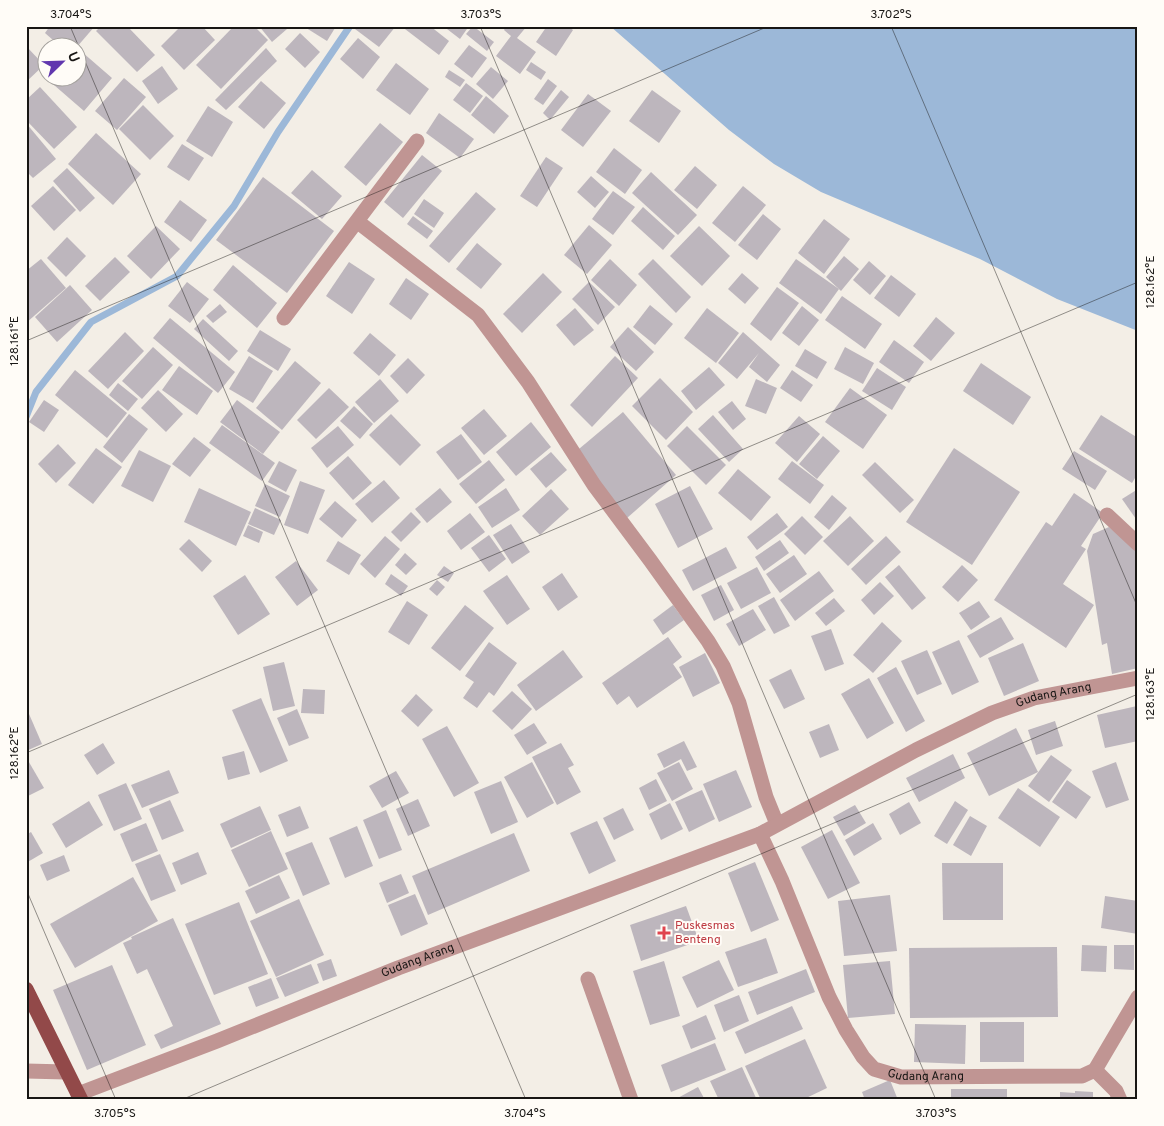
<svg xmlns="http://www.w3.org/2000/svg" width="1164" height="1126" viewBox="0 0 1164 1126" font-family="Overpass,sans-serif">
<rect width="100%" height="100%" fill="#f3eee6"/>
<!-- water -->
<path fill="#9cb8d8" d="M610,26H1138V331L1057,299L980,259L821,192L774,164L729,130Z"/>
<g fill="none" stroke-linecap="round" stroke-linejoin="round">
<!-- stream -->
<path stroke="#9cb8d8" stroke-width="7" d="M26,417L36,392L91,322L177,276L234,206L278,132L350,26"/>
</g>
<!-- building -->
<g fill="#bdb6bd">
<path d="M50,26H95L76,48H62L45,33Z"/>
<path d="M101,26H127L155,55L137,72L96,31Z"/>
<path d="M181,26H202L215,40L184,70L161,46Z"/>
<path d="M234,26H254L268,40L221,89L196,65Z"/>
<path d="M259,26H284L287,29L272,42Z"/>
<path d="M303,26H333L335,28L327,41Z"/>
<path d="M357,26H396L379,47L355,29Z"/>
<path d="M401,26H430L449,41L439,55Z"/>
<path d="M450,26H469L460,39L447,29Z"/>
<path d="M473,26L494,42L487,51L466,34Z"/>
<path d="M506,26H527L517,38L536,52L520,74L496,56L511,36L504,30Z"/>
<path d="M547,26H567L573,30L556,56L536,42Z"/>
<path d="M300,33L320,52L305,68L285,49Z"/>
<path d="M358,38L380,57L363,79L340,59Z"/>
<path d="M469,45L487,58L472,78L454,64Z"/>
<path d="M26,46L44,65L26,82Z"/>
<path d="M266,48L277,61L226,110L215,100Z"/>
<path d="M82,52L112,78L84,111L54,85L60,78H78V57Z"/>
<path d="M531,62L546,72L541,80L526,70Z"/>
<path d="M396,63L429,89L410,115L376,90Z"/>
<path d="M162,66L178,89L158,104L142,81Z"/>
<path d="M491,67L508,81L493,99L476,84Z"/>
<path d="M449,70L465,80L460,87L445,77Z"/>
<path d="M124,78L146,97L117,130L95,111Z"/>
<path d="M548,79L557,86L543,105L534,99Z"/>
<path d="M261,81L286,103L264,129L238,107Z"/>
<path d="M466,83L483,96L470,113L453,100Z"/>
<path d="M40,87L77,127L54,149L26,120V100Z"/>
<path d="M561,90L569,97L550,120L543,113Z"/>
<path d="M652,90L681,111L659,143L629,121Z"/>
<path d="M588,94L611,111L583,147L561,130Z"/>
<path d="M486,96L509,116L494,134L471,115Z"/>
<path d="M143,105L174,136L150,160L119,129Z"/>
<path d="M208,106L233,122L212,157L186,141Z"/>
<path d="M439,113L474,139L460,158L426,133Z"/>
<path d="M26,123L56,159L33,178L26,171Z"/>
<path d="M380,123L403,142L366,186L344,167Z"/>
<path d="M96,133L141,174L113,205L68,164Z"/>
<path d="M182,144L204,158L189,181L167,167Z"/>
<path d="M614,148L642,170L625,194L596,172Z"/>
<path d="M422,155L442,171L403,218L384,202Z"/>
<path d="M546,157L563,168L537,207L520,196Z"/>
<path d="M695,166L717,185L697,209L674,190Z"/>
<path d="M67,168L95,198L80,212L53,181Z"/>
<path d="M312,170L342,196L322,219L291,193Z"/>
<path d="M651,172L697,215L678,235L632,193Z"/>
<path d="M591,176L609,192L595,208L577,192Z"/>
<path d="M263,177L334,231L287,293L216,240Z"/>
<path d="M53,186L76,210L54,231L31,206Z"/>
<path d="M743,186L766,205L735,242L712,223Z"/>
<path d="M613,191L635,207L613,235L592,219Z"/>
<path d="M476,192L496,209L449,263L429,246Z"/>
<path d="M424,199L444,213L434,228L414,214Z"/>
<path d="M180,200L207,220L191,242L164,222Z"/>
<path d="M643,207L675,236L663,250L631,221Z"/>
<path d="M763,214L781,229L757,260L738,245Z"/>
<path d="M413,216L433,231L427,239L407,224Z"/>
<path d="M824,219L850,239L824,274L798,253Z"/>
<path d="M589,225L612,245L587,274L564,255Z"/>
<path d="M156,226L180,249L151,279L127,256Z"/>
<path d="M699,226L730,256L702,286L670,256Z"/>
<path d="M67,237L86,256L66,277L47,258Z"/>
<path d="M477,243L502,264L481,289L456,269Z"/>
<path d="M844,256L859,269L841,291L826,277Z"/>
<path d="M115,257L130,272L100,301L85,286Z"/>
<path d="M41,259L66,288L26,323V271Z"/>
<path d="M610,259L637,285L619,306L591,280Z"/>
<path d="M653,259L691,297L676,313L638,274Z"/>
<path d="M796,259L839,289L821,314L779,283Z"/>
<path d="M869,261L886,276L870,295L853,280Z"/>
<path d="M349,262L375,279L352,314L326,296Z"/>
<path d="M233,265L277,303L257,328L213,290Z"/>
<path d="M543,273L562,292L522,333L503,314Z"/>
<path d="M742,273L759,288L745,304L728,289Z"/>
<path d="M891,275L916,294L899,317L874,298Z"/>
<path d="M406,278L429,294L411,320L389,304Z"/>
<path d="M187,282L209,299L190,323L168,306Z"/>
<path d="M589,282L615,307L598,325L572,299Z"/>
<path d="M70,285L92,310L57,342L35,317Z"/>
<path d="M777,287L799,303L771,341L750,324Z"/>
<path d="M842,296L882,324L865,349L825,320Z"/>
<path d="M220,304L227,312L213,323L206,316Z"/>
<path d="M650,305L673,324L655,345L633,327Z"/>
<path d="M802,306L819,320L799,346L782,333Z"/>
<path d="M575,308L594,330L574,346L556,325Z"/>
<path d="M707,308L739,333L716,363L684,338Z"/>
<path d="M936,317L955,333L931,361L913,346Z"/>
<path d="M170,318L235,372L218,393L153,338Z"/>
<path d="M203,319L238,351L229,361L194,329Z"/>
<path d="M628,327L654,352L636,371L610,347Z"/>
<path d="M260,330L291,349L278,371L247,351Z"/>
<path d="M125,332L144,351L108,389L88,371Z"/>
<path d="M743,332L780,365L767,382L749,367L759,353L737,379L718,363Z"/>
<path d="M370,333L396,355L379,376L353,353Z"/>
<path d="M894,340L924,362L909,383L879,362Z"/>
<path d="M153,347L173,365L142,399L122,381Z"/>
<path d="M845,347L874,363L863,384L834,369Z"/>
<path d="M805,349L827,362L817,379L795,366Z"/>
<path d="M249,356L273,371L253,403L229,389Z"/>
<path d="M615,356L638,378L592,427L570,405Z"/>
<path d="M408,358L425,375L407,394L390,376Z"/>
<path d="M295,361L321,383L282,430L256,408Z"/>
<path d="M981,363L1031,397L1013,425L963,391Z"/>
<path d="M179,366L213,391L197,415L162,390Z"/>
<path d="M709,367L725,385L696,410L681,391Z"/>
<path d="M877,368L906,387L892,410L862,391Z"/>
<path d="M75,370L127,413L107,438L55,395Z"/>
<path d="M792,370L813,385L801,402L780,388Z"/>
<path d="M660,378L693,412L666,440L632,406Z"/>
<path d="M380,379L399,401L374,423L355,402Z"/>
<path d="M756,379L777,388L766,414L745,406Z"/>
<path d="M118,383L138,399L128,411L109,395Z"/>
<path d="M329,388L349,407L316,439L297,420Z"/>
<path d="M850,388L887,415L863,449L825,422Z"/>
<path d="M158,390L183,414L166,432L141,408Z"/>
<path d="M44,400L59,410L44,432L29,422Z"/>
<path d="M237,400L280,432L263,454L220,422Z"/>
<path d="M732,401L746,419L733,430L718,412Z"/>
<path d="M354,406L373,424L360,439L340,421Z"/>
<path d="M484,409L507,436L484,455L461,428Z"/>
<path d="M623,412L676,475L627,518L573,454Z"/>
<path d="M129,414L148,429L122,463L103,447Z"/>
<path d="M391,414L421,445L400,466L369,435Z"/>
<path d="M713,415L743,449L729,462L698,429Z"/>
<path d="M1101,415L1138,438V473L1132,483L1079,449Z"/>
<path d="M799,416L820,434L797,462L775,443Z"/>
<path d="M531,422L551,447L516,476L496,452Z"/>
<path d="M222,425L275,463L262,481L209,443Z"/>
<path d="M338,426L354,445L327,468L311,448Z"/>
<path d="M687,426L726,465L706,485L667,446Z"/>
<path d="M461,434L482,462L458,480L436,452Z"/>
<path d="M823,436L840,451L817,479L799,464Z"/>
<path d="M194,437L211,450L190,477L172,464Z"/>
<path d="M58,444L76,463L56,483L38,464Z"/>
<path d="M96,448L122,467L93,504L68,485Z"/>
<path d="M954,448L1020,492L972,565L906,522Z"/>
<path d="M139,450L171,466L153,502L121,486Z"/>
<path d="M1074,451L1107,471L1095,490L1062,469Z"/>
<path d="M551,452L567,470L546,488L530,469Z"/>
<path d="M348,456L372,483L353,500L329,473Z"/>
<path d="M489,460L505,480L476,504L459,484Z"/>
<path d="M279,461L297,470L286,492L268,482Z"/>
<path d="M792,461L824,485L810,504L778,479Z"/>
<path d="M875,462L914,500L900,513L862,475Z"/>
<path d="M738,469L771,497L751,521L718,493Z"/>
<path d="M384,480L400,498L372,523L355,504Z"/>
<path d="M300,481L325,490L308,534L284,525Z"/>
<path d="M265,484L290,496L280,517L255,506Z"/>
<path d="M690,486L713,529L678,548L655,504Z"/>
<path d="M199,488L251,512L236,546L184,522Z"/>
<path d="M440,488L452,502L427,523L415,509Z"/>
<path d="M506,488L520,510L492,528L478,507Z"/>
<path d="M551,489L569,509L540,535L522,516Z"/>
<path d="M1138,489V518L1136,519L1122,499Z"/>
<path d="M1074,493L1103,513L1081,546L1086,549L1063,584L1094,605L1066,648L994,600L1046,522L1052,526Z"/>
<path d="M832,495L847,508L829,530L814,517Z"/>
<path d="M335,501L357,520L342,538L319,519Z"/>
<path d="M255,508L281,520L274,535L248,524Z"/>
<path d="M411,512L421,522L401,542L391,532Z"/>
<path d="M470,513L485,532L461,550L447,531Z"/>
<path d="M777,513L788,527L757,550L747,537Z"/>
<path d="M802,516L823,537L805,555L784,534Z"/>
<path d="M850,516L874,541L848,566L823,541Z"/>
<path d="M511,524L530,552L512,564L493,535Z"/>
<path d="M248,525L263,532L259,543L243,536Z"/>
<path d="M1109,527L1138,551V668L1112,674L1107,643L1102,645L1087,551L1093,534Z"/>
<path d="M489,535L506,559L489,572L471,548Z"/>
<path d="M385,536L400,549L375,578L360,564Z"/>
<path d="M886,536L901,552L866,585L851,569Z"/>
<path d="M189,539L212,561L202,572L179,549Z"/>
<path d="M780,540L789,553L764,571L755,557Z"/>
<path d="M338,541L361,555L349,575L326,561Z"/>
<path d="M726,547L737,568L693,591L682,570Z"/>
<path d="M405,553L417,564L406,575L395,565Z"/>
<path d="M794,555L807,574L780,593L766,574Z"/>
<path d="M296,561L318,590L297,606L275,577Z"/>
<path d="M899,565L926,598L912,610L885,577Z"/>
<path d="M962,565L978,580L958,602L942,587Z"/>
<path d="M444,566L454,573L448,582L437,575Z"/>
<path d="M757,567L771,593L741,609L727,583Z"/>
<path d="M819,571L834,591L795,621L780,600Z"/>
<path d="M562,573L578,597L558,611L542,587Z"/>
<path d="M391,574L408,586L401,596L385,584Z"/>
<path d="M245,575L270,614L238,635L213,596Z"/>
<path d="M507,575L530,609L507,625L483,591Z"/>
<path d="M437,580L445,587L437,596L429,589Z"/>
<path d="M880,582L894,596L874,615L861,600Z"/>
<path d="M721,585L734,610L714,621L701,595Z"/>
<path d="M774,597L790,626L774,634L758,606Z"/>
<path d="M834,598L845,611L826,626L815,613Z"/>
<path d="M407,601L428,615L409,645L388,632Z"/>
<path d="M979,601L990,617L971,630L959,613Z"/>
<path d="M465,605L494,628L460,671L431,648Z"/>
<path d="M673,605L684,620L663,635L653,620Z"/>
<path d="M753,609L766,630L739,646L726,624Z"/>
<path d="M1001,617L1014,639L980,658L967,636Z"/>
<path d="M882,622L902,641L873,673L853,655Z"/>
<path d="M831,629L844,664L825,671L811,636Z"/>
<path d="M668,637L682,657L673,664L682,677L637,708L629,696L617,705L602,683Z"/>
<path d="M959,640L979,682L952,695L932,652Z"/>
<path d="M489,642L517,663L494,696L489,692L477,708L463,698L474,682L465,676Z"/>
<path d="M1023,643L1039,681L1004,696L988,658Z"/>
<path d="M563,650L583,677L536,711L517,685Z"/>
<path d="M927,650L942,684L917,695L901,661Z"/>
<path d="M705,653L720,683L693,697L679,667Z"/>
<path d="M284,662L295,706L273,711L263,667Z"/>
<path d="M896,667L925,721L906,732L877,678Z"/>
<path d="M791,669L805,699L784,709L769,680Z"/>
<path d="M869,678L894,723L867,739L841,694Z"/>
<path d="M303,689L325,690L324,714L301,713Z"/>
<path d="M512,691L532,709L512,730L492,711Z"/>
<path d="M416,694L433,710L418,727L401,711Z"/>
<path d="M261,698L288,761L260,773L232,710Z"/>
<path d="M1137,706L1138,741L1105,748L1097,715Z"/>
<path d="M26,707L42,744L26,751Z"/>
<path d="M297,709L309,738L289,746L277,718Z"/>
<path d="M1055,721L1063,746L1036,755L1028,730Z"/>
<path d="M534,723L547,743L527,755L514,735Z"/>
<path d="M829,724L839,750L820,758L809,732Z"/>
<path d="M447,726L479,783L454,797L422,739Z"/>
<path d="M1016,728L1038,772L989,796L967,753Z"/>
<path d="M684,741L697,767L687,771L681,759L664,768L657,754Z"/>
<path d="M103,743L115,763L97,775L84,755Z"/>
<path d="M561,743L574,765L568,768L581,792L557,805L532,757Z"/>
<path d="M244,751L250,774L228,780L222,757Z"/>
<path d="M953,754L965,778L919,802L906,778Z"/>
<path d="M1051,755L1072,770L1049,802L1028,786Z"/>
<path d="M26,757L44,788L26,797Z"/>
<path d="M532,762L554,803L527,818L504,777Z"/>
<path d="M679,762L693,789L672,801L657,773Z"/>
<path d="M1116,762L1129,800L1106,808L1092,771Z"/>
<path d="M169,770L179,793L142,808L131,785Z"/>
<path d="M736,770L752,807L719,822L703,784Z"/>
<path d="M396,771L409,793L382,808L369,786Z"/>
<path d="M656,779L667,801L649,810L639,788Z"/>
<path d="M1067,780L1091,797L1076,819L1052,802Z"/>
<path d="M501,781L518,822L491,834L474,792Z"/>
<path d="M126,783L142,819L114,831L98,795Z"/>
<path d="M1018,788L1060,817L1040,847L998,818Z"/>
<path d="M702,790L715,819L689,832L675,802Z"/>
<path d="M418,799L430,826L408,836L396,809Z"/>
<path d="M170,800L184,831L162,840L149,809Z"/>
<path d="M89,801L103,825L66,848L52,824Z"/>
<path d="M955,801L968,810L947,844L934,836Z"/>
<path d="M909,802L921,823L900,835L889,814Z"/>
<path d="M670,803L683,829L661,840L649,814Z"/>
<path d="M855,805L866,823L844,836L833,817Z"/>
<path d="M260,806L271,830L231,848L220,824Z"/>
<path d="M300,806L309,828L287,837L278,815Z"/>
<path d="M623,808L634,830L614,840L603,818Z"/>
<path d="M386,810L402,850L379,859L363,820Z"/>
<path d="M970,816L987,826L971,856L953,845Z"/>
<path d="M597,821L616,861L589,874L570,833Z"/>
<path d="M146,823L158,851L132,862L120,834Z"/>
<path d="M873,823L882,839L854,856L845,840Z"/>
<path d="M357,826L373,866L345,878L329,838Z"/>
<path d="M832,830L860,883L828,899L801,847Z"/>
<path d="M271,831L288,869L249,887L231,850Z"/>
<path d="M31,832L43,853L26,863V835Z"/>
<path d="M514,833L530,871L428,915L412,876Z"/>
<path d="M312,842L330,884L303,896L285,853Z"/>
<path d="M198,852L207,874L181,885L172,863Z"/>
<path d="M160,854L176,891L151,901L135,864Z"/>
<path d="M64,855L70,871L47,881L40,865Z"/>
<path d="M755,862L779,920L751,932L728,873Z"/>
<path d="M942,863H1003V920H943Z"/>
<path d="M401,874L409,893L387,903L379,883Z"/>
<path d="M279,875L290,898L256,914L245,891Z"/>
<path d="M133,877L158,921L75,968L50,924Z"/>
<path d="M415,894L428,924L401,936L388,905Z"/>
<path d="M890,895L897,951L844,956L838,901Z"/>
<path d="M1105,896L1138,901V934L1101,928Z"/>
<path d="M299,899L324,955L276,977L250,921Z"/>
<path d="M239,902L268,974L214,995L185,924Z"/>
<path d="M686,906L699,941L641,961L630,925Z"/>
<path d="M173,918L221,1024L161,1049L154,1035L173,1026L147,969L137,974L123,943L132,939L131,937Z"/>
<path d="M766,938L778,973L738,987L725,952Z"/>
<path d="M1082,945L1107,946L1106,972L1081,971Z"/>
<path d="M1114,945H1134V970L1114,969Z"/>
<path d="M1057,947L1058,1017L910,1018L909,948Z"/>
<path d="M331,959L337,976L323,981L317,964Z"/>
<path d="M719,960L734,990L697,1008L682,977Z"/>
<path d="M664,961L680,1016L650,1025L633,971Z"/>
<path d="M890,961L895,1014L848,1018L843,965Z"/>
<path d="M311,964L319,983L285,997L276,978Z"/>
<path d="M112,965L146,1045L87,1070L53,990Z"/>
<path d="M806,969L815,992L757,1015L748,992Z"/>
<path d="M271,978L279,998L256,1007L248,987Z"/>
<path d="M739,995L749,1021L724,1032L714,1005Z"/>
<path d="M792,1006L803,1029L745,1054L735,1032Z"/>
<path d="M706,1015L716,1039L691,1049L682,1026Z"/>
<rect x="980" y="1022" width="44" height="40"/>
<path d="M915,1024L966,1025L965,1064L914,1062Z"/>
<path d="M805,1039L827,1088L802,1100H761L745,1066Z"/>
<path d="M715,1043L726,1070L671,1092L661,1065Z"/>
<path d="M742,1067L756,1098L719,1100L710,1081Z"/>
<path d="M890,1080L898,1100H865L862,1092Z"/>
<path d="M698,1087L705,1100H674Z"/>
<rect x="951" y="1089" width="56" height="11"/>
<path d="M1075,1091L1093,1092V1100H1060V1092L1075,1093Z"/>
</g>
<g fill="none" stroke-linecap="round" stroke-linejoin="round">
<!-- minor -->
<g stroke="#c09593" stroke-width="15">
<path d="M358,222L478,315L528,382L594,485L650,560L708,641L723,666L739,703L766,797L777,824"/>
<path d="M284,318L417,141"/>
<path d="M1107,515L1138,544"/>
<path id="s1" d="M760,834L782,881L829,997L846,1030L863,1057L874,1069L901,1077L1082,1076L1095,1070L1138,997"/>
<path d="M588,979L631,1100"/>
<path d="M1095,1070L1116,1091L1120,1100"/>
<path d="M26,1071L66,1072"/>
<path id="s2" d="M78,1094L217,1041L398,968L760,834L916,750L992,713L1034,698L1138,678"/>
</g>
<!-- major -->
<path stroke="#924949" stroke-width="15" d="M26,989L81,1100"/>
</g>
<!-- ticks -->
<path fill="none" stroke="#181614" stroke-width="1" stroke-opacity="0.45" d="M70,26L526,1100M480,26L936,1100M891,26L1138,608M26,341L769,26M26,753L1138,282M26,889L116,1100M181,1100L1138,694"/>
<!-- markers -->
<path fill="#e0444e" stroke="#fffcf7" stroke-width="2" d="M661.5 925.5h5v5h5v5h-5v5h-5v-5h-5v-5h5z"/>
<g text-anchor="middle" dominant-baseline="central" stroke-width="4" stroke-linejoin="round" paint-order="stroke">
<!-- street labels -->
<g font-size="12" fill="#181614" stroke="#fffcf7">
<text stroke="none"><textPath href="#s2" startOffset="1056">Gudang Arang</textPath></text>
<text stroke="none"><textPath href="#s2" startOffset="365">Gudang Arang</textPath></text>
<text stroke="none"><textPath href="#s1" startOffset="315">Gudang Arang</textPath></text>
</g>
<!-- health labels -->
<g font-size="12" fill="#be3a42" stroke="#fffcf7" text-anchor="start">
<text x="675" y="926">Puskesmas<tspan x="675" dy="14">Benteng</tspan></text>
</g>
</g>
<!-- border -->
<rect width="1164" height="1126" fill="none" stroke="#fffcf7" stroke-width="55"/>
<!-- north arrow -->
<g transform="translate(62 62) rotate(67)"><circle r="24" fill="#fffcf7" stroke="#a3a09c"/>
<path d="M0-4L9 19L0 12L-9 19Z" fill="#6137ae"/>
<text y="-8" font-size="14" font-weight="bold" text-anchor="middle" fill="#181614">U</text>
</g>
<rect x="28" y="28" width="1108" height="1070" fill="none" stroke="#181614" stroke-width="2"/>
<g font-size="12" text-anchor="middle" fill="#181614">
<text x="71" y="18">3.704°S</text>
<text x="481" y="18">3.703°S</text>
<text x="891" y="18">3.702°S</text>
<text transform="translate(1150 282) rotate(-90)" y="4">128.162°E</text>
<text transform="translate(14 341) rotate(-90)" y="4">128.161°E</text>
<text transform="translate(1150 694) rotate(-90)" y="4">128.163°E</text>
<text transform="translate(14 753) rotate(-90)" y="4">128.162°E</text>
<text x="115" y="1117">3.705°S</text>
<text x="525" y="1117">3.704°S</text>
<text x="936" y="1117">3.703°S</text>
</g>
</svg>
